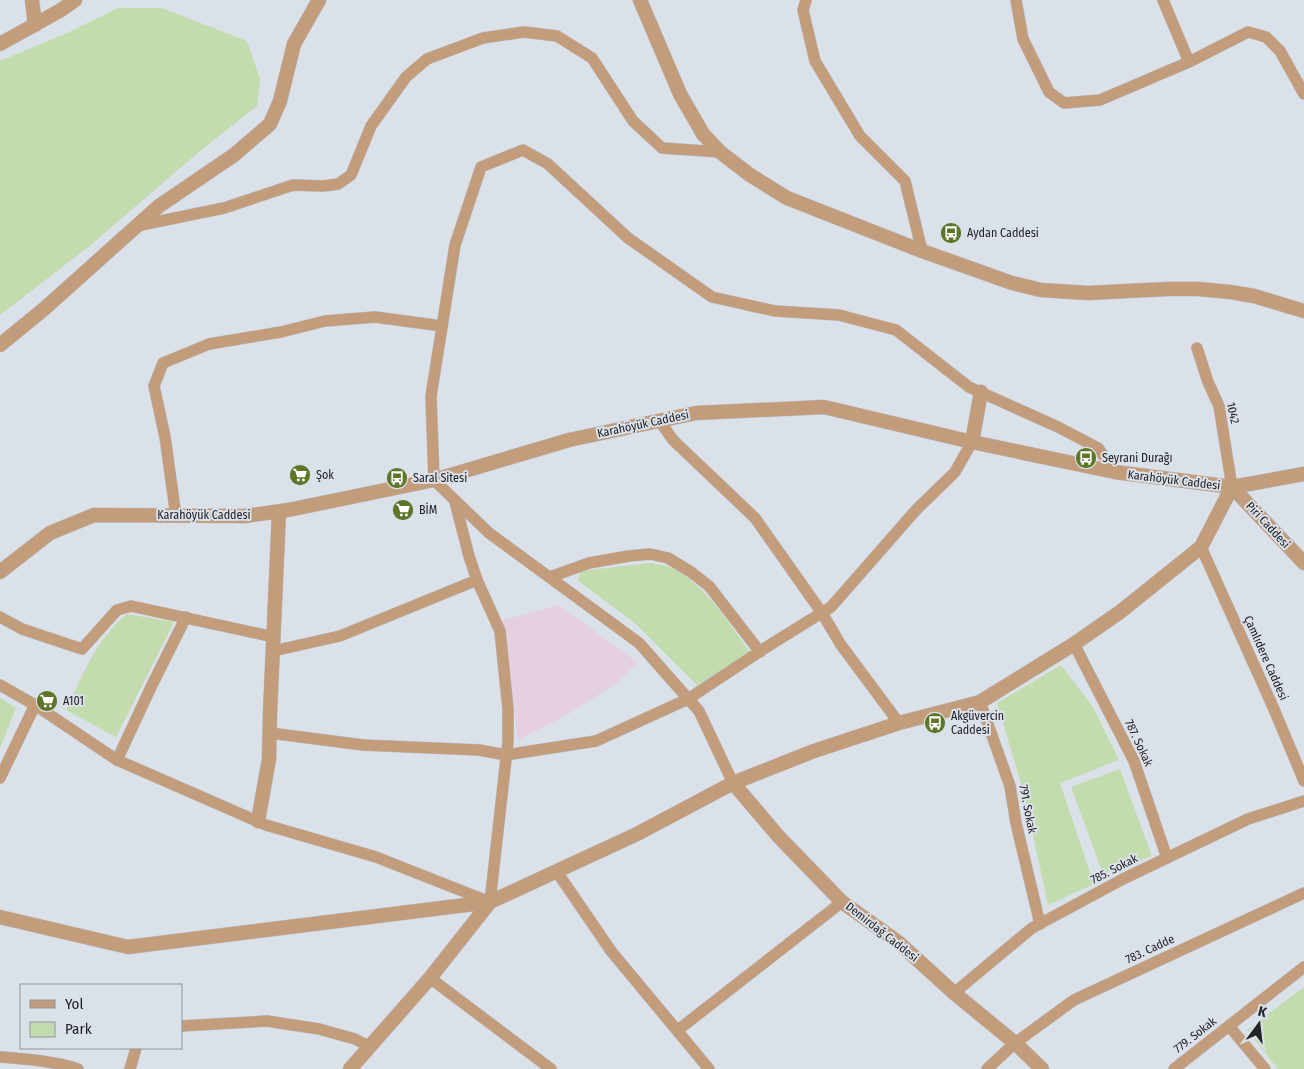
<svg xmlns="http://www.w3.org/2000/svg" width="1304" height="1069" viewBox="0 0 1304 1069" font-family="'Fira Sans Condensed',sans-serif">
<rect width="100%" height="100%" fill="#dbe1e9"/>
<!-- education -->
<path fill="#e4d0df" d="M559,605L638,663L618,682L567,715L518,740L503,620Z"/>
<!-- green -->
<g fill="#c2dcae">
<path d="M118,8H162L247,41L260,79L257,106L200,151L87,248L0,315V61L67,33Z"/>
<path d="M650,563C657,564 664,565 670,567C705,583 728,623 750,652L697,685L636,624L577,580L581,571Z"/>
<path d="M127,614L174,622L116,737L66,710C83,675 96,639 127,614Z"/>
<path d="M1061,665L1093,707L1119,760L1060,783L1094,884L1048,905L1025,797L997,703Z"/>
<path d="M0,698L16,708L0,748Z"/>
<path d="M1120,769L1152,856L1103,874L1071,787Z"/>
<path d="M1304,987V1069H1278L1247,1030Z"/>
</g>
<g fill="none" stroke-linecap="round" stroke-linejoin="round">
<!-- minor casing -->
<g stroke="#babfc6" stroke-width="12">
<g id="minor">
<path d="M806,0L803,10L815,61L860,136L905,181L922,251"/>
<path d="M1016,0L1023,39L1049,92L1064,103L1100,100L1189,62L1248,32L1266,37L1280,51L1304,94"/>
<path d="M1163,0L1189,62"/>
<path d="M136,226L224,208L293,185L323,186L338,184L351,175L371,126L406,77L427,59L483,38L524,32L557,36L592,58L633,121L662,148L720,152"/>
<path d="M1197,348L1208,382L1219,406L1232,487"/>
<path d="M659,420L673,440L755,518L822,613L841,645L899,723"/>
<path d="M176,516L165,437L154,386L163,363L209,344L281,332L325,321L375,317L442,326"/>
<path d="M1201,547L1273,707L1304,781"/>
<path d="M550,577L589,563L629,556L650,554L668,558L691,572L709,586L760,652"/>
<path d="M0,617L22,629L82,649L117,610L131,606L274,637"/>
<path d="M1074,644L1134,761L1167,858"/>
<path d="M273,651L340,636L477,580"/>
<path d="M0,685L35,705L117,760L266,825L376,857L490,902L508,741V709L500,631L477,580L469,556L455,502"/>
<path d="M980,702L1010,786L1016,823L1040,924"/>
<path d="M270,733L363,745L479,750L506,755L596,741L688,699L765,648L831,607L916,510L955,472L972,442"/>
<path d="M117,760L152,685L186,617"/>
<path d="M0,778L35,705"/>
<path d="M733,783L699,711L639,643L489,533L434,480L431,396L455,245L481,167L523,150L548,164L628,238L712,297L775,311L839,315L896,330L969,387L1058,427L1098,448L1115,472"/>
<path d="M557,872L611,951L709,1069"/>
<path d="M430,978L551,1069"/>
<path d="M954,993L1032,928L1123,879L1248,819L1304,801"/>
<path d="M181,1026L267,1021L319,1029L355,1039L370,1047"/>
<path d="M1229,1026L1265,1069"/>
<path d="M678,1030L842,902"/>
<path d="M0,1057C26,1059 53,1061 78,1069"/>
<path d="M130,1069L136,1048"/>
<path d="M987,1069L1015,1043L1074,1000L1304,893"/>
<path d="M1174,1069L1304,967"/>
</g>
</g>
<!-- tertiary casing -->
<g stroke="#babfc6" stroke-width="15">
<g id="tertiary">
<path d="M32,0L35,25"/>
<path d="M640,0L680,94L703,134L720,152L750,175L787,198L922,251L1012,283L1041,290L1088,293L1168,289H1198L1230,292L1254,296L1304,311"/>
<path d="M0,44L61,10L75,0"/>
<path d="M0,345L44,309L159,206L234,155L270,124L280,101L294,44L319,0"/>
<path d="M972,442L981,392"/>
<path d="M0,572L50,533L94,515L245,516L288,510L434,480L569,440L696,413L824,407L972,442L1115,472L1232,487L1304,474"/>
<path d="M733,783L779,837L842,902L898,942L954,993L1015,1043L1042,1069"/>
<path d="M258,821L269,759L270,713L279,512"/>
<path d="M0,917L128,947L490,902L637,834L733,783L814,751L899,723L980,702L1074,644L1120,612L1201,547L1232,487L1304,563"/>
<path d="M350,1069L430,978L490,902"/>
</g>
</g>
<!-- minor -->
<use href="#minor" stroke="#c29c7b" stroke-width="11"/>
<!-- tertiary -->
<use href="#tertiary" stroke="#c29c7b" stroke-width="14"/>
</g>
<!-- icons -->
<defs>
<g id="bus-disc" transform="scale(1.125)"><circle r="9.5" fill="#5d7628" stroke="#dbe1e9"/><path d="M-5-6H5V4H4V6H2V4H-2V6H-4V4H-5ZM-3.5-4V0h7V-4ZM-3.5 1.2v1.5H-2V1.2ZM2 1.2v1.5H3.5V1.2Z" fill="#fff"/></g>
<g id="supermarket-disc" transform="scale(1.125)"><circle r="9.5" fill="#5d7628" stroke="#dbe1e9"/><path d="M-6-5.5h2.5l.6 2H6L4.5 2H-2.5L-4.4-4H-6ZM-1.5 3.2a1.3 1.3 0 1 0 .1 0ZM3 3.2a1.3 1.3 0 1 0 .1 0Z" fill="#fff"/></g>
</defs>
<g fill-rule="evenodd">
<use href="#bus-disc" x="951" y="233"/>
<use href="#bus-disc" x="1086" y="458"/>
<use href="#supermarket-disc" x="300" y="475"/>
<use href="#bus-disc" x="397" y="478"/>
<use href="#supermarket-disc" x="403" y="510"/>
<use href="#supermarket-disc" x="47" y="701"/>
<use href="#bus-disc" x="935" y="723"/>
</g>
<g text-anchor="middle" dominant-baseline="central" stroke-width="4" stroke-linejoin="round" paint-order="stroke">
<!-- poi labels -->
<g font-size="12" fill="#212426" stroke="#dbe1e9" text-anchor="start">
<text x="967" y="233">Aydan Caddesi</text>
<text x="1102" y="458">Seyrani Durağı</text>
<text x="316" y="475">Şok</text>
<text x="413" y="478">Saral Sitesi</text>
<text x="419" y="510">BİM</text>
<text x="63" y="701">A101</text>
<text x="951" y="716">Akgüvercin<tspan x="951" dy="14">Caddesi</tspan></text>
</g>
<!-- street labels -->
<g font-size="12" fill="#212426" stroke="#dbe1e9">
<text transform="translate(1233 413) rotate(78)">1042</text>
<text transform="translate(643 424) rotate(-12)">Karahöyük Caddesi</text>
<text transform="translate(1174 480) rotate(7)">Karahöyük Caddesi</text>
<text x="204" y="515">Karahöyük Caddesi</text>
<text transform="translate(1268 525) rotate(47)">Piri Caddesi</text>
<text transform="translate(1266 658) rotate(66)">Çamlıdere Caddesi</text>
<text transform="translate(1139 743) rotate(65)">787. Sokak</text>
<text transform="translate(1028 809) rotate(79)">791. Sokak</text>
<text transform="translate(1114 869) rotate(-27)">785. Sokak</text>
<text transform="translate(882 932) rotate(38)">Demirdağ Caddesi</text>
<text transform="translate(1150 949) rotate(-25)">783. Cadde</text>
<text transform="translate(1195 1035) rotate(-38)">779. Sokak</text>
</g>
</g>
<!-- legend -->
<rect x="20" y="984" width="162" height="65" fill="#dbe1e9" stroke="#91959b"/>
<rect x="30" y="1000" width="25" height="8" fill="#c29c7b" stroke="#91959b"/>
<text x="65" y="1009" font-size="15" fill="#212426">Yol</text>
<rect x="30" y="1022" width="25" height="15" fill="#c2dcae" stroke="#91959b"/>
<text x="65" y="1034" font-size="15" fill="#212426">Park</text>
<!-- north arrow -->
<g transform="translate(1259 1024) rotate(15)" stroke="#dbe1e9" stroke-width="4" paint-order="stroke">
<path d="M0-4L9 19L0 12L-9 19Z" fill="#212426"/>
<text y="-8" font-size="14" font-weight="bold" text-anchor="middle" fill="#212426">K</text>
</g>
</svg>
